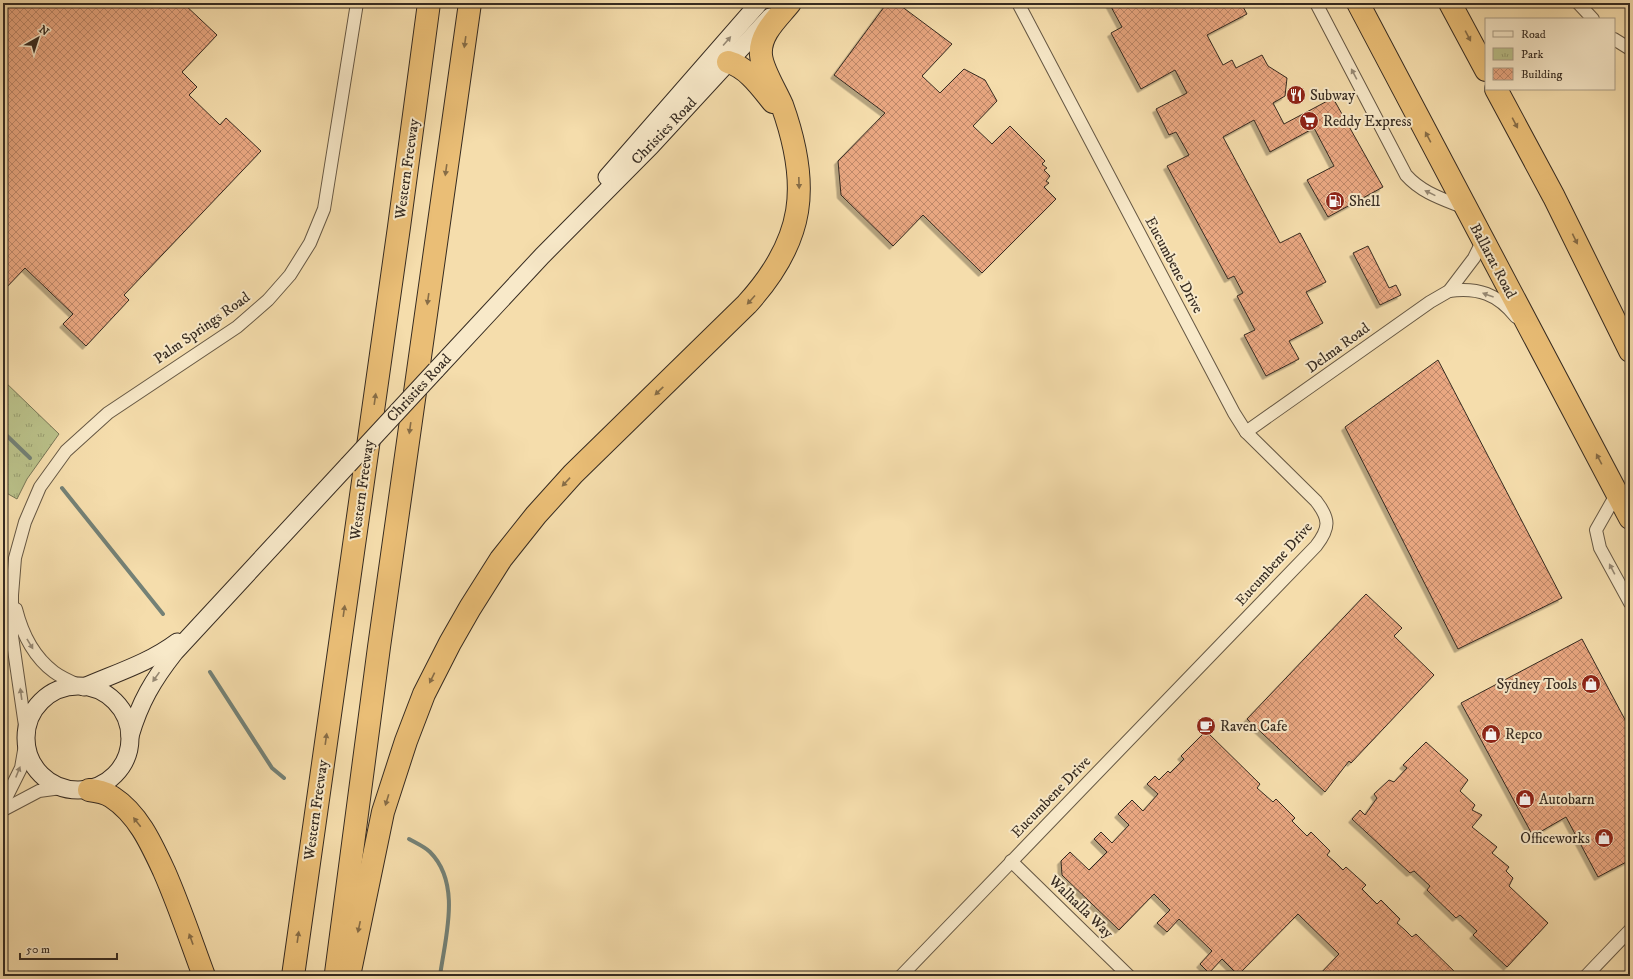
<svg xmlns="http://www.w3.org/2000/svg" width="1633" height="979" viewBox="0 0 1633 979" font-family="'IM FELL DW Pica',serif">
<defs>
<pattern id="park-tufts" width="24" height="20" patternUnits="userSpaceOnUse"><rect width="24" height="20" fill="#bac18a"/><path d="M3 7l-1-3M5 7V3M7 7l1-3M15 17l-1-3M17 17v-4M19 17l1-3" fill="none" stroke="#989d70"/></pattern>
<pattern id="building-cross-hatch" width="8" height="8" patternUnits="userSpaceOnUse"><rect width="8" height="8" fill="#e9a781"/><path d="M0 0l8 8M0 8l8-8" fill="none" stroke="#be8869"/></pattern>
<filter id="shadow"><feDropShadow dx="-3.5" dy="3.5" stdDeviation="0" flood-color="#0004"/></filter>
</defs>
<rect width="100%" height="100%" fill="#f5ddac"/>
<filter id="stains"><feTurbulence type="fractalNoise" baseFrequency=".005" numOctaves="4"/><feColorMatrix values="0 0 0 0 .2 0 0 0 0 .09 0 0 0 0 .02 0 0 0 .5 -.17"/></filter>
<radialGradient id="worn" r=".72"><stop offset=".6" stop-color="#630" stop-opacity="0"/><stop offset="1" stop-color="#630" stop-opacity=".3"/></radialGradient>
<!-- park -->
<path fill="url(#park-tufts)" stroke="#787656" d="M3,380L59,434L27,479L17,499L3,491Z"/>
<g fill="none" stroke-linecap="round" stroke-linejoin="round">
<!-- stream -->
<g stroke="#748176" stroke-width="4">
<path d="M3,432L30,458"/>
<path d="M62,488L163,614"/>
<path d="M210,672L272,768L284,778"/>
<path d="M409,839C416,843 425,847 430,852C462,884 445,938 440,976"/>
</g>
</g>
<!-- building -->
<g fill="url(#building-cross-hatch)" stroke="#362b21" filter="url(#shadow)">
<path d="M3,3H183L217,35L182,72L197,87L189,95L220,125L226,118L261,151L124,295L129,300L86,346L63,324L73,314L25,268L3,291Z"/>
<path d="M887,3H897L952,44L922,76L940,93L964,69L985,80L997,101L973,126L992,144L1010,126L1045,161L1042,164L1047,168L1044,170L1050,176L1046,181L1049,183L1044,187L1056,199L982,273L923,215L893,246L841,195L838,161L885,113L834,75Z"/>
<path d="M1109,3H1241L1247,14L1207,35L1223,65L1232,60L1236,68L1262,55L1268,66L1287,78L1285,96L1273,103L1284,124L1333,98L1383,187L1328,217L1307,180L1334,166L1314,128L1270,152L1254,120L1223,137L1280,243L1300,233L1326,282L1306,292L1323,323L1289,341L1299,359L1266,376L1244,335L1255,330L1237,296L1243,293L1234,276L1228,279L1167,166L1189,155L1176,132L1169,135L1156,109L1187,93L1175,70L1141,89L1111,33L1122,27Z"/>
<path d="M1368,246L1389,288L1396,285L1401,295L1380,305L1353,253Z"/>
<path d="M1438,360L1562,598L1458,649L1345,427Z"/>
<path d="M1366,594L1402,628L1394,636L1434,675L1351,763L1349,761L1325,792L1247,719Z"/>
<path d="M1582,639L1630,729V860L1598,877L1566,817L1533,836L1461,703Z"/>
<path d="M1206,731L1260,784L1257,788L1273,802L1276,799L1295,818L1292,821L1307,836L1311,832L1330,851L1327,855L1335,862L1343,870L1346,867L1366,885L1362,889L1377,904L1381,900L1400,919L1397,923L1405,930L1412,937L1416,934L1459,976H1318L1339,954L1298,914L1238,975L1222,959L1209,973L1200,964L1212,951L1179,919L1167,932L1157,923L1170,910L1154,894L1119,930L1062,875L1061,861L1070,852L1089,870L1107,852L1094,839L1101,832L1112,843L1129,825L1118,814L1132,800L1143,811L1158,794L1147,784L1155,776L1159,780L1168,771L1170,773L1184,759L1181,756Z"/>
<path d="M1426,742L1468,780L1460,791L1475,805L1472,810L1482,815L1472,827L1497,847L1492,853L1509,867L1506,871L1513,878L1509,886L1548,923L1507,967L1473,935L1477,931L1460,915L1456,918L1427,890L1430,886L1414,871L1410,873L1352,819L1360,810L1365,815L1377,798L1374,794L1389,780L1394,782L1407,768L1403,765Z"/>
</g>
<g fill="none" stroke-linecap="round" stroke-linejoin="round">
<!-- street casing -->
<g stroke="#665844" stroke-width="14">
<g id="street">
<path d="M1316,3L1406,175C1422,193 1443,199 1465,208"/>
<path d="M1578,3L1593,19"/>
<path d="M1614,39L1630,49"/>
<path d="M1449,291C1478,287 1498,294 1516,317"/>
<path d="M1246,432L1430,302L1449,291L1474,258L1483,240"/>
<path d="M1617,493L1596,530L1600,548L1630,603"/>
<path d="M16,609C22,633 34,657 54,672C62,678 72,682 81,686"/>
<path d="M26,733L12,636V595L15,558L25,522L40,487L66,451L108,413L237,327L268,300L290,275L310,243L324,209L357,3"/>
<path d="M3,804L21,768L26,739"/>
<path d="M3,810L39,791L61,788"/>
<path d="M1011,861L1129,976"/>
<path d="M901,976L1316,546C1330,528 1330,519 1316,501L1246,432L1234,413L1018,3"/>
<path d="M1586,976L1630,930"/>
</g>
</g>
<!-- secondary casing -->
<g stroke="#362b21" stroke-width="19">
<g id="secondary">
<path d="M607,177L759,3"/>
<path d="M436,370L542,256L651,146L770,17"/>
<circle cx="78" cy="738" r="52"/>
<path d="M84,687C116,673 149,663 177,642"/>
<path d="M130,736C140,702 153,680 175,652L348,465"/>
</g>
</g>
<!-- highway casing -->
<g stroke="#362b21" stroke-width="24">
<g id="highway">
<path d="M1358,3L1630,518"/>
<path d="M1450,3L1486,70"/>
<path d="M728,62C747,67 761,87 773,102"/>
<path d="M1496,89L1554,197L1630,351"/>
<path d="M89,790C97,791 105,792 112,797C138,814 151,843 164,871C179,905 191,941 204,976"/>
<path d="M336,973L379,647L470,3"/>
<path d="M293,976L399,227L429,3"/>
<path d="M349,976L383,812L406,741L424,694L450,643L470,608L501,559L536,515L573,474L747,304C805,240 811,186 782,105C776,91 762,69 761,55C759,34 778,18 790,3"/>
</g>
</g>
<!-- street -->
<use href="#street" stroke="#f8e9c9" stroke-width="12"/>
<!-- secondary -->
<use href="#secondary" stroke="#f8e9c9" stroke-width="17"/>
<!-- highway -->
<use href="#highway" stroke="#eabe76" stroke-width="22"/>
<!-- secondary-bridge casing -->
<g stroke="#362b21" stroke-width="19" stroke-linecap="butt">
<path id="secondary-bridge" d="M348,465L436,370"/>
</g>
<!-- secondary-bridge -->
<use href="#secondary-bridge" stroke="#f8e9c9" stroke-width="17"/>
</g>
<!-- one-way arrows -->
<defs><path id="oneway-solid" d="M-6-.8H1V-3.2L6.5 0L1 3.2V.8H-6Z"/></defs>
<g fill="#876d47">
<use href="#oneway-solid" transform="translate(1468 36) rotate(62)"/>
<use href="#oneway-solid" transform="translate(465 42) rotate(98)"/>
<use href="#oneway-solid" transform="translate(1515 123) rotate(62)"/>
<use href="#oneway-solid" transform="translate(1428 137) rotate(-118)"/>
<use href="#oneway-solid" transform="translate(446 170) rotate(98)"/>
<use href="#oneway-solid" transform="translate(799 183) rotate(88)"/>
<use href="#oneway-solid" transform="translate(1575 239) rotate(64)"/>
<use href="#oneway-solid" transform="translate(428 299) rotate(98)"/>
<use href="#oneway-solid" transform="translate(751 300) rotate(132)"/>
<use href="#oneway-solid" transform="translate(659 391) rotate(136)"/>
<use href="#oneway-solid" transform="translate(375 399) rotate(-82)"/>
<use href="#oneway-solid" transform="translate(410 428) rotate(98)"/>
<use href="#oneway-solid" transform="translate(1599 459) rotate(-118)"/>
<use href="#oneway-solid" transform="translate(566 482) rotate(133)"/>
<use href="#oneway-solid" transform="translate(344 611) rotate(-82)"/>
<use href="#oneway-solid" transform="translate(432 678) rotate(116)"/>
<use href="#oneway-solid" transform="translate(326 739) rotate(-82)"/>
<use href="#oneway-solid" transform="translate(387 800) rotate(107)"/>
<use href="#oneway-solid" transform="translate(137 822) rotate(-128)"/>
<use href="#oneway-solid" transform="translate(359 927) rotate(102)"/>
<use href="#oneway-solid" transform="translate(298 937) rotate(-82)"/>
<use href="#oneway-solid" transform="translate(191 939) rotate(-110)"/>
</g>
<g fill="#978a75">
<use href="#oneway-solid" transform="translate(727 41) rotate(-49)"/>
<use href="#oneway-solid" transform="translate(1354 74) rotate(-118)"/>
<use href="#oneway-solid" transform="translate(1430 193) rotate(-154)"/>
<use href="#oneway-solid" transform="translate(1488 295) rotate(-160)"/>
<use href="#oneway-solid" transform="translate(1612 569) rotate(-118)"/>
<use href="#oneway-solid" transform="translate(30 644) rotate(59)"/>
<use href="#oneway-solid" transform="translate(156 677) rotate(125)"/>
<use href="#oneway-solid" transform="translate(21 694) rotate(-98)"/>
<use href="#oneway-solid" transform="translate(18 772) rotate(-68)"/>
</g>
<!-- icons -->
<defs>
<g id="restaurant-disc" transform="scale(1)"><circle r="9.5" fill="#8f2418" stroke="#f8e9c9"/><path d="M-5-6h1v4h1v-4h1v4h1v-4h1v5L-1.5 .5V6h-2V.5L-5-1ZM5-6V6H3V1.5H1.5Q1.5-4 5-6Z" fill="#fff"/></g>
<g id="supermarket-disc" transform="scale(1)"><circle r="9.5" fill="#8f2418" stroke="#f8e9c9"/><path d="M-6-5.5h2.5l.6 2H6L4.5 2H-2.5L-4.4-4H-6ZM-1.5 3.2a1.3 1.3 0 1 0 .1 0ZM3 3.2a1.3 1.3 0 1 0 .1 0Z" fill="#fff"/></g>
<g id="fuel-disc" transform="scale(1)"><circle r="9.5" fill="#8f2418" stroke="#f8e9c9"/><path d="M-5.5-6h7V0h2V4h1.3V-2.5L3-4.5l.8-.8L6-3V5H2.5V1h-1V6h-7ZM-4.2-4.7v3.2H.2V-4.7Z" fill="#fff"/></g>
<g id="shop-disc" transform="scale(1)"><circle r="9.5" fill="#8f2418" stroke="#f8e9c9"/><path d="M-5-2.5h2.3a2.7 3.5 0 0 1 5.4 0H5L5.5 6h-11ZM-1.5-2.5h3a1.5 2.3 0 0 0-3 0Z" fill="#fff"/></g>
<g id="cafe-disc" transform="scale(1)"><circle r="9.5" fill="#8f2418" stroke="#f8e9c9"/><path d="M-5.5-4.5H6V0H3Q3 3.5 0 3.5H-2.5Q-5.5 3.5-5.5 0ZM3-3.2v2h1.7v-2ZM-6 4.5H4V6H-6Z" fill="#fff"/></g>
</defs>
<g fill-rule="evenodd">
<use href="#restaurant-disc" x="1296" y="95"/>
<use href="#supermarket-disc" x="1309" y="121"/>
<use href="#fuel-disc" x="1335" y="201"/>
<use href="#shop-disc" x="1591" y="684"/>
<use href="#cafe-disc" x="1206" y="726"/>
<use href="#shop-disc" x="1491" y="734"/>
<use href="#shop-disc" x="1525" y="799"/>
<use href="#shop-disc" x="1604" y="838"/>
</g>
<g text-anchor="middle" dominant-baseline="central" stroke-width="4" stroke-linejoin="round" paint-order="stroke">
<!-- poi labels -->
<g font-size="15" fill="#362b21" stroke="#f8e9c9" text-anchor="start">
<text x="1310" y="95">Subway</text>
<text x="1323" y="121">Reddy Express</text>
<text x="1349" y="201">Shell</text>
<text x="1577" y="684" text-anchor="end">Sydney Tools</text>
<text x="1220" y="726">Raven Cafe</text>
<text x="1505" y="734">Repco</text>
<text x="1539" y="799">Autobarn</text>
<text x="1590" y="838" text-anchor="end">Officeworks</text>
</g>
<!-- street labels -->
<g font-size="15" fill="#362b21" stroke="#f8e9c9">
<text transform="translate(664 131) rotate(-46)">Christies Road</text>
<text transform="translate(407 169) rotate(-82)">Western Freeway</text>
<text transform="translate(1493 261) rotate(62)">Ballarat Road</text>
<text transform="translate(1174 265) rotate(62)">Eucumbene Drive</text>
<text transform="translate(202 328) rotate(-35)">Palm Springs Road</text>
<text transform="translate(1338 348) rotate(-36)">Delma Road</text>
<text transform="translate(419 388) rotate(-47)">Christies Road</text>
<text transform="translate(362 490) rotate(-82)">Western Freeway</text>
<text transform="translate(1274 564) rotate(-48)">Eucumbene Drive</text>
<text transform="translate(1051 797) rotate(-46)">Eucumbene Drive</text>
<text transform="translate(316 810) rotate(-82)">Western Freeway</text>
<text transform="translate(1081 907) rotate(44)">Walhalla Way</text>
</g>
</g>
<!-- margin -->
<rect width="1633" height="979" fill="none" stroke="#f5ddac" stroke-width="16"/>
<rect x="4" y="4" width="1625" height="971" fill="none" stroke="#362b21" stroke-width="2"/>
<rect x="8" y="8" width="1617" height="963" fill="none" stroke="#362b21"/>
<!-- legend -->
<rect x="1485" y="18" width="130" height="72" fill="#f8e9c9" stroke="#aa9d86"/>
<rect x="1493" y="31" width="20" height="6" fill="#f8e9c9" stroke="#aa9d86"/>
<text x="1521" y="38" font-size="12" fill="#362b21">Road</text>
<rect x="1493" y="48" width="20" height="12" fill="url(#park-tufts)" stroke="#aa9d86"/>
<text x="1521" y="58" font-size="12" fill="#362b21">Park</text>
<rect x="1493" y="68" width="20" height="12" fill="url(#building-cross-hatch)" stroke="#aa9d86"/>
<text x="1521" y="78" font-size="12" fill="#362b21">Building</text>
<!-- north arrow -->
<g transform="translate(38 38) rotate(39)" stroke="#f8e9c9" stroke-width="3" paint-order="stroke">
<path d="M0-3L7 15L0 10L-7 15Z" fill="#362b21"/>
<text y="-6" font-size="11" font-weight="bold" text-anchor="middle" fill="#362b21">N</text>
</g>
<!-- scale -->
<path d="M20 953v6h97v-6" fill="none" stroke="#362b21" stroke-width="2"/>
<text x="26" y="953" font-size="12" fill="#362b21" stroke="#f8e9c9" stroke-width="3" paint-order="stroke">50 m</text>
<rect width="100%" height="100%" filter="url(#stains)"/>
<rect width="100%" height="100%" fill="url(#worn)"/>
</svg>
